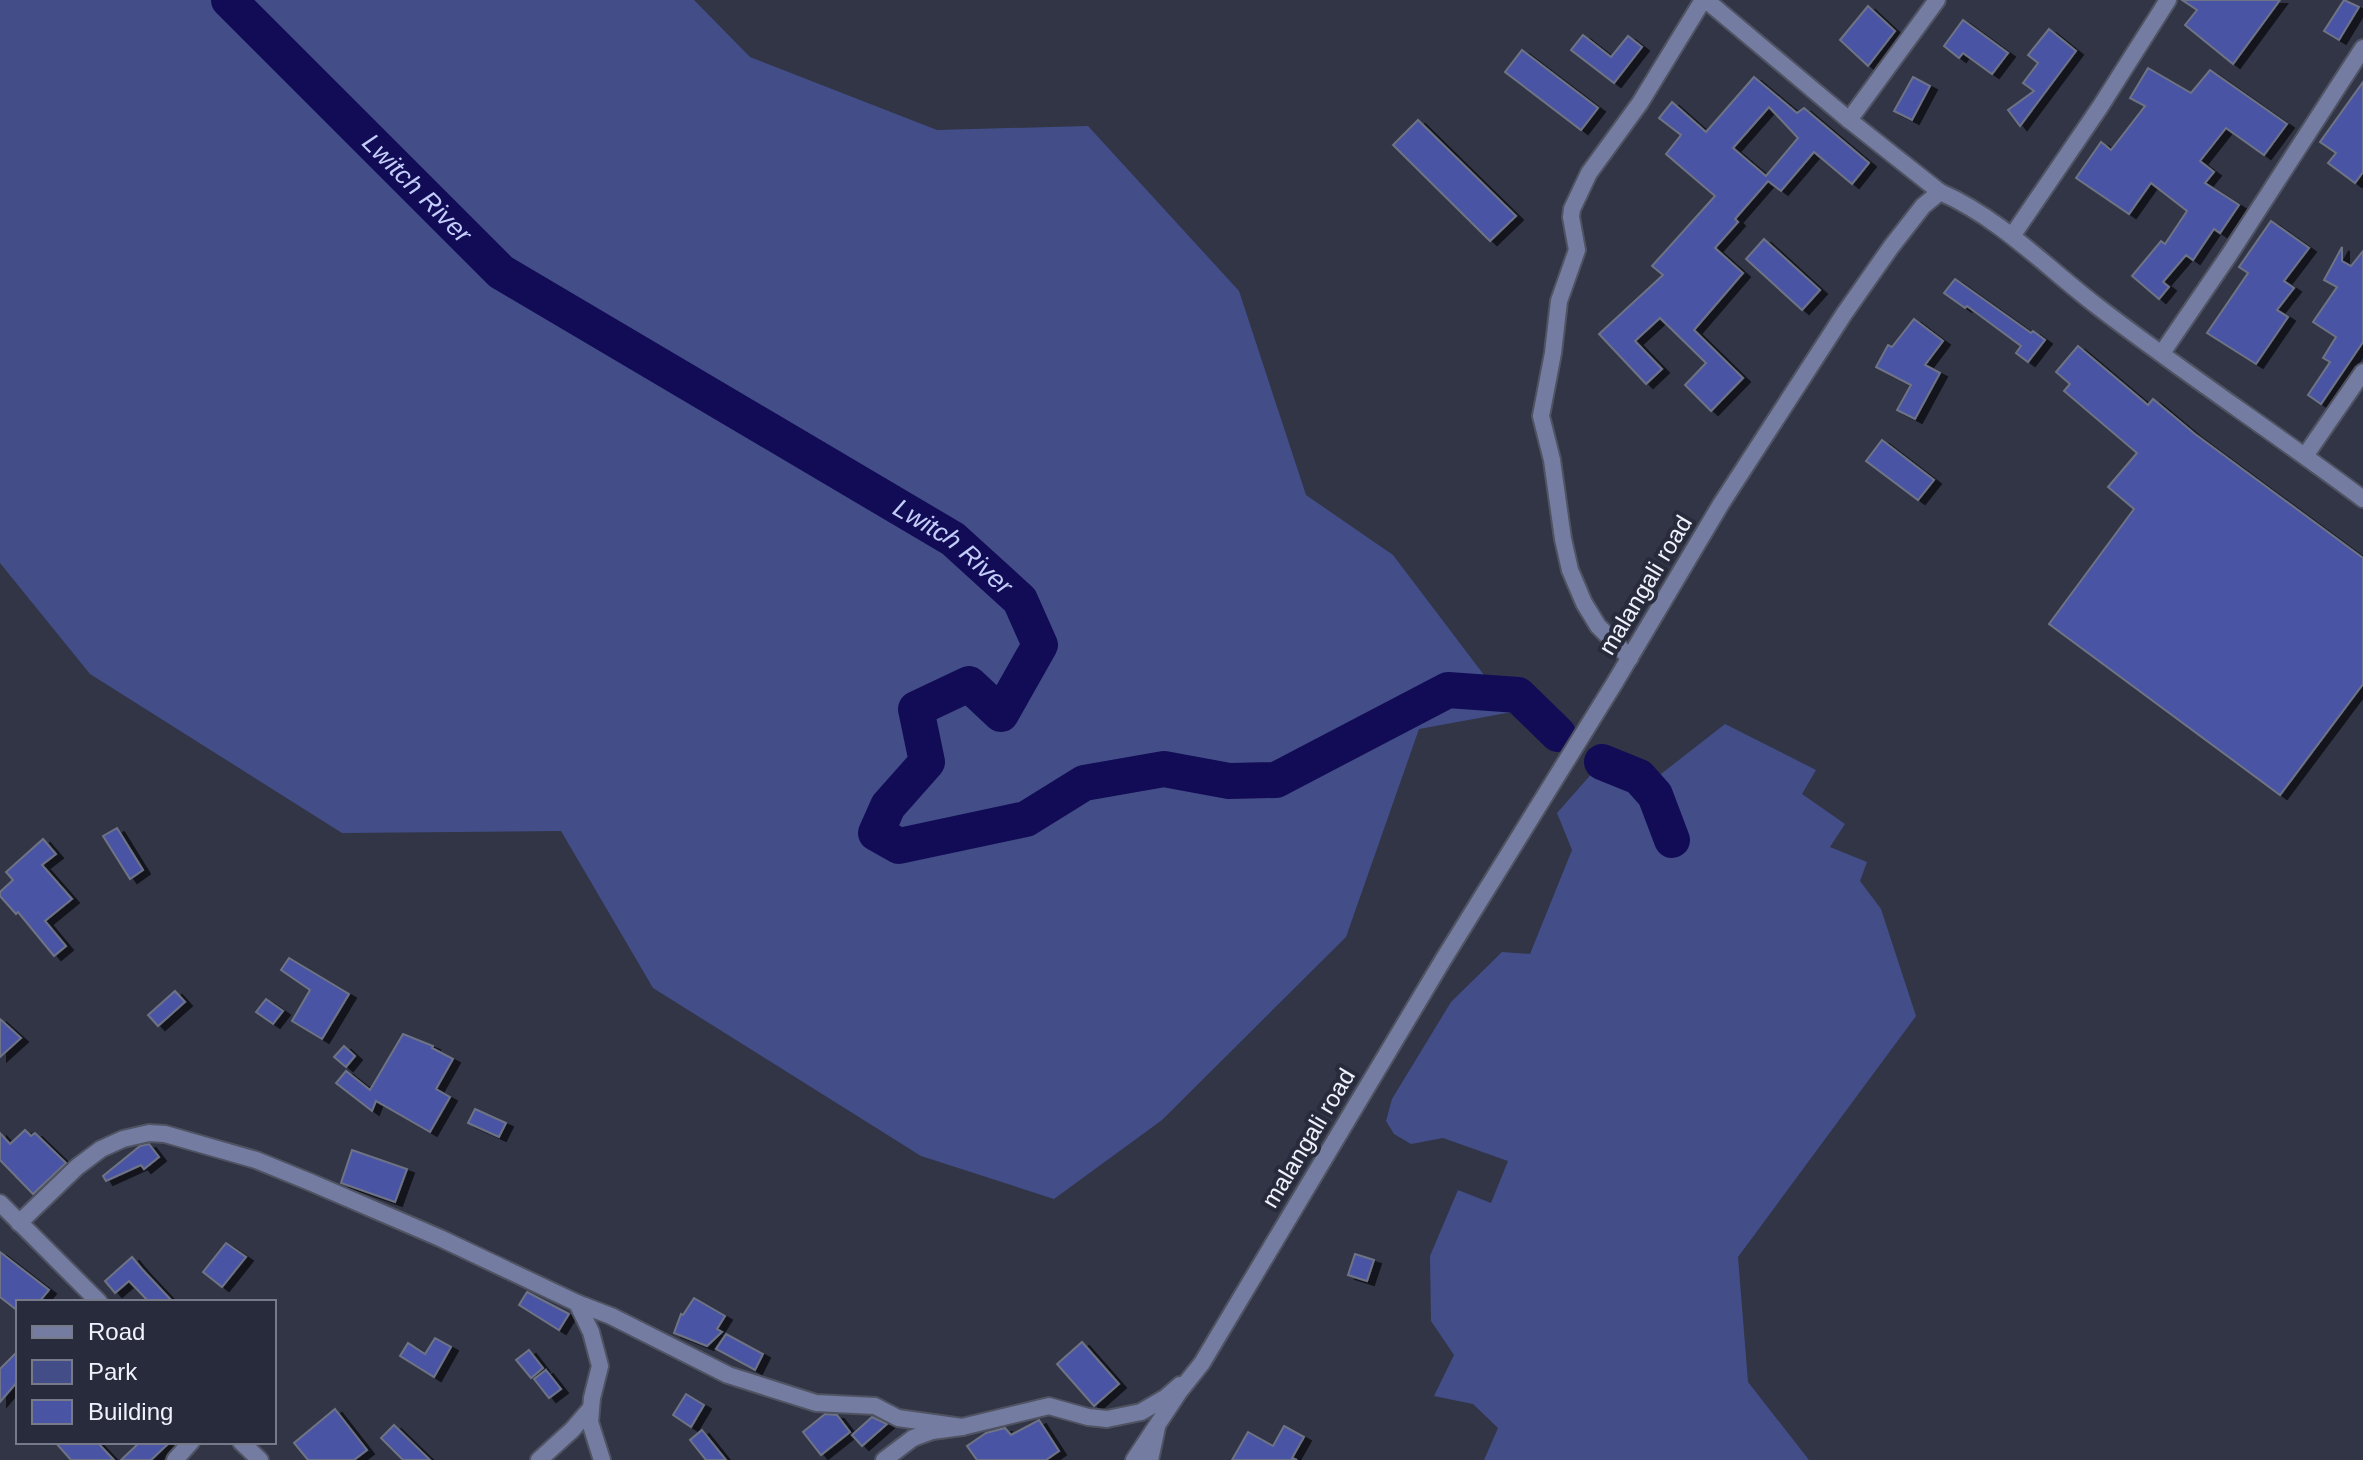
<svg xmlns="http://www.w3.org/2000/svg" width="2363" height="1460" viewBox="0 0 2363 1460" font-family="Arial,sans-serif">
<defs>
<filter id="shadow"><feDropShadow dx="7" dy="4" stdDeviation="0" flood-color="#0009"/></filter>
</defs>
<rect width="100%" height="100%" fill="#313545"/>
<!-- green -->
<g fill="#434e89">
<path d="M0,0H694L750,57L937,130L1088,126L1239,291L1306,495L1393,555L1512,712L1419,729L1346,937L1162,1120L1054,1199L921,1156L653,988L561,831L342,833L90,674L0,563Z"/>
<path d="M1725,724L1816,770L1802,794L1845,824L1830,847L1867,862L1860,881L1881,909L1916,1016L1738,1257L1748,1382L1809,1460H1484L1498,1428L1473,1404L1434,1396L1454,1355L1431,1321L1430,1256L1458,1190L1491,1203L1508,1161L1443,1138L1411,1144L1394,1134L1386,1121L1392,1099L1451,1002L1502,952L1530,954L1572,850L1557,813L1602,762L1661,774Z"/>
</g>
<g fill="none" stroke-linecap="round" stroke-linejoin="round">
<!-- river -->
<g stroke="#120c57" stroke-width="36">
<path id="s1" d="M229,0L501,272L953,539L1020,600L1040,645L1001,714L969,684L916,709L927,762L888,806L876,833L899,846L1026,819L1084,783L1164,769L1229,781L1276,780L1448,690L1518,695L1558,734"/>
<path d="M1602,762L1639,777L1655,795L1672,840"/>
</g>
</g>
<!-- building -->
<g fill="#4955a4" stroke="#6e7385" stroke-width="2" fill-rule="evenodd" filter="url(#shadow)">
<path d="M2182,0H2280L2233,64L2185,25L2197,10Z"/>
<path d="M2344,0L2359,7L2339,40L2324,31Z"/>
<path d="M1868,6L1895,31L1868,66L1840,40Z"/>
<path d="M1963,20L2008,53L1992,74L1963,53L1959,58L1944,46Z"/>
<path d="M2049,29L2076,51L2020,126L2008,110L2034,91L2023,83L2038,63L2028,55Z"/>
<path d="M1583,35L1611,57L1628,36L1642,47L1614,83L1571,50Z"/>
<path d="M1522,50L1598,108L1581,130L1505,72Z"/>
<path d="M2148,68L2191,93L2210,70L2287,124L2264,155L2226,128L2200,161L2214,172L2205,183L2239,205L2220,233L2214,229L2193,260L2186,255L2163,282L2169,287L2159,299L2132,276L2161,241L2165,244L2187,211L2151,183L2129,214L2076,178L2101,142L2111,150L2145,106L2130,98Z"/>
<path d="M1754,77L1797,113L1804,108L1869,163L1852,184L1814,152L1781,191L1768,181L1735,219L1738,222L1715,248L1743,273L1694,330L1743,378L1711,411L1685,385L1706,363L1660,318L1635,341L1662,369L1646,384L1599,334L1663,275L1652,266L1715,196L1666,154L1681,135L1659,118L1672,102L1706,132ZM1769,107L1798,138L1766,176L1733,148Z"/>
<path d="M1913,77L1930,86L1912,120L1894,111Z"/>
<path d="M2363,82V172L2355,183L2328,163L2336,153L2320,142Z"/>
<path d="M1418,120L1516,216L1490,241L1393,145Z"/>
<path d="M2271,221L2309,248L2284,281L2294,288L2277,310L2288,317L2256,364L2207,333L2248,273L2239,267Z"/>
<path d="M1764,239L1820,290L1802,310L1746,259Z"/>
<path d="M2342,247V261L2351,266L2363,251V342L2321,404L2308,395L2330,362L2323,358L2336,337L2313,322L2337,287L2324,280Z"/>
<path d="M1955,279L2031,333L2033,331L2045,340L2028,362L2016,353L2021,346L1967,306L1965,308L1944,293Z"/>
<path d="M1914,319L1943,341L1925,365L1940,373L1915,419L1897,410L1911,385L1876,367L1888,345L1892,347Z"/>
<path d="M2078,346L2148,405L2153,399L2195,434L2363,558V684L2280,795L2049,624L2134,509L2108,487L2137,453L2064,391L2070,384L2056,372Z"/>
<path d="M1882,440L1934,480L1918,500L1866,461Z"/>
<path d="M117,828L143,870L130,879L103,836Z"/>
<path d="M43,839L56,854L42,865L72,899L45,921L66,946L54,956L18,912L16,914L0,896V892L13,880L6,872Z"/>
<path d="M289,958L349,994L322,1039L292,1021L310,990L281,970Z"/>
<path d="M175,991L185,1002L158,1026L148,1015Z"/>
<path d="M266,999L283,1011L273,1024L256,1012Z"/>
<path d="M0,1019L21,1038L0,1057Z"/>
<path d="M403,1034L433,1046L432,1048L453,1059L436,1089L450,1097L430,1132L376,1101L372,1111L336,1083L346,1071L370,1090Z"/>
<path d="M344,1046L355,1056L346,1067L334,1057Z"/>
<path d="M475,1109L506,1123L499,1137L468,1123Z"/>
<path d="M25,1130L31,1136L35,1133L66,1163L33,1194L0,1160V1133L10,1144Z"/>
<path d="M149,1144L159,1157L144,1169L141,1165L106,1181L103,1176L140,1146Z"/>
<path d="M352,1150L407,1169L395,1202L341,1183Z"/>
<path d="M226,1243L246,1257L222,1287L203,1272Z"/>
<path d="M0,1252L49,1290L39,1302H18V1311L0,1297Z"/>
<path d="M1355,1254L1374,1260L1367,1281L1348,1275Z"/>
<path d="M132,1257L142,1269L173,1302H149L129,1281L115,1293L105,1281Z"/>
<path d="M527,1292L569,1314L559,1330L519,1305Z"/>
<path d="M694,1298L725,1316L717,1329L722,1332L707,1346L674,1333L681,1314L683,1315Z"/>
<path d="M726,1334L763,1354L755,1370L716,1349Z"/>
<path d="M435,1338L451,1347L434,1377L400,1356L408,1343L425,1354Z"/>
<path d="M1082,1342L1119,1384L1094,1406L1057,1364Z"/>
<path d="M529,1350L543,1368L531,1378L516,1360Z"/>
<path d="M18,1351V1381L0,1402V1369Z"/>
<path d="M546,1370L561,1389L549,1398L534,1379Z"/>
<path d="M686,1394L704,1405L691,1427L673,1415Z"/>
<path d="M335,1409L367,1450L354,1460H308L294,1443Z"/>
<path d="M825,1414L837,1415L850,1432L821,1455L803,1432Z"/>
<path d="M872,1417L887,1424L862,1446L852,1435Z"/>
<path d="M1039,1420L1059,1451L1046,1460H977L967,1446L986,1433L1005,1428L1011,1435Z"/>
<path d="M394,1425L430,1460H403L381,1438Z"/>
<path d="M1284,1426L1304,1437L1292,1458L1297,1460H1232L1248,1432L1273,1446Z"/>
<path d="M702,1430L726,1460H706L690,1440Z"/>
<path d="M55,1442H97L114,1460H71Z"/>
<path d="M140,1442H170L151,1460H121Z"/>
</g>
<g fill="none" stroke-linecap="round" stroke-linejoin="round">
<!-- minor casing -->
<g stroke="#4f5362" stroke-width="20">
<g id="minor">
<path d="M1706,0L1849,120L1940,192"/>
<path d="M1849,120L1937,0"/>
<path d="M2012,236L2100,107L2168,0"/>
<path d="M2162,353L2229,255L2363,48"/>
<path d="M2305,456L2363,372"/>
<path d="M1630,658L1598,626L1584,603L1570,570L1563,539L1552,460L1541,416L1553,353L1559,301L1577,250L1571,217L1572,209L1589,173L1640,103L1703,0"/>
<path d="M19,1223L77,1167L101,1149L123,1139L149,1133L165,1134L256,1160L310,1182L440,1238L577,1303L611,1316L728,1375L816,1403L875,1406L898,1418L962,1427"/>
<path d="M577,1303L591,1332L600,1366L592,1398L590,1422L602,1460"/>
<path d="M175,1460L191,1442"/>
<path d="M539,1460L572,1430L591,1408"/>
<path d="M884,1460L913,1438L932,1431L962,1427L1049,1406L1088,1417L1107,1419L1141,1412L1165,1398L1180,1385"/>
<path d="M1150,1460L1157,1427"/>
</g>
</g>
<!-- tertiary casing -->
<g stroke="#4f5362" stroke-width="20">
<g id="tertiary">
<path d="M0,1203L99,1302"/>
<path d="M241,1442L260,1460"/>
<path d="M1134,1460L1179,1392L1202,1363L1443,960L1614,684L1721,504L1844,314L1891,247L1923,206L1940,192C2000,218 2046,267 2097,306C2184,373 2275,433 2363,499"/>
</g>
</g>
<!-- minor -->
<use href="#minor" stroke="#747da1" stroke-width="16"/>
<!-- tertiary -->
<use href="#tertiary" stroke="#747da1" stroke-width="16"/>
</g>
<g text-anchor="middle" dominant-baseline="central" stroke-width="8" stroke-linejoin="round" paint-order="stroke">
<!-- street labels -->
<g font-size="24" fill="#eff1fc" stroke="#272b3b">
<text transform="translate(1645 585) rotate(-59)">malangali road</text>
<text transform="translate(1308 1138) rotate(-59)">malangali road</text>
</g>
<!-- water labels -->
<g font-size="26" font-style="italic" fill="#c3cdf9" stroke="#272b3b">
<text stroke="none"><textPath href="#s1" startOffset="266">Lwitch River</textPath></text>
<text stroke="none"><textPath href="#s1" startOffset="914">Lwitch River</textPath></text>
</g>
</g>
<!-- legend -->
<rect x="16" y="1300" width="260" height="144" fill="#272b3b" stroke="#777a88" stroke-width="2"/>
<rect x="32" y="1326" width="40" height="12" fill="#747da1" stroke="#777a88" stroke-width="2"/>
<text x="88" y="1340" font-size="24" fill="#eff1fc">Road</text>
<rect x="32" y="1360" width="40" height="24" fill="#434e89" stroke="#777a88" stroke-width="2"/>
<text x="88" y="1380" font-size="24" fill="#eff1fc">Park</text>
<rect x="32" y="1400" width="40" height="24" fill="#4955a4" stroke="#777a88" stroke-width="2"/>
<text x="88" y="1420" font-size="24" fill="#eff1fc">Building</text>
</svg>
